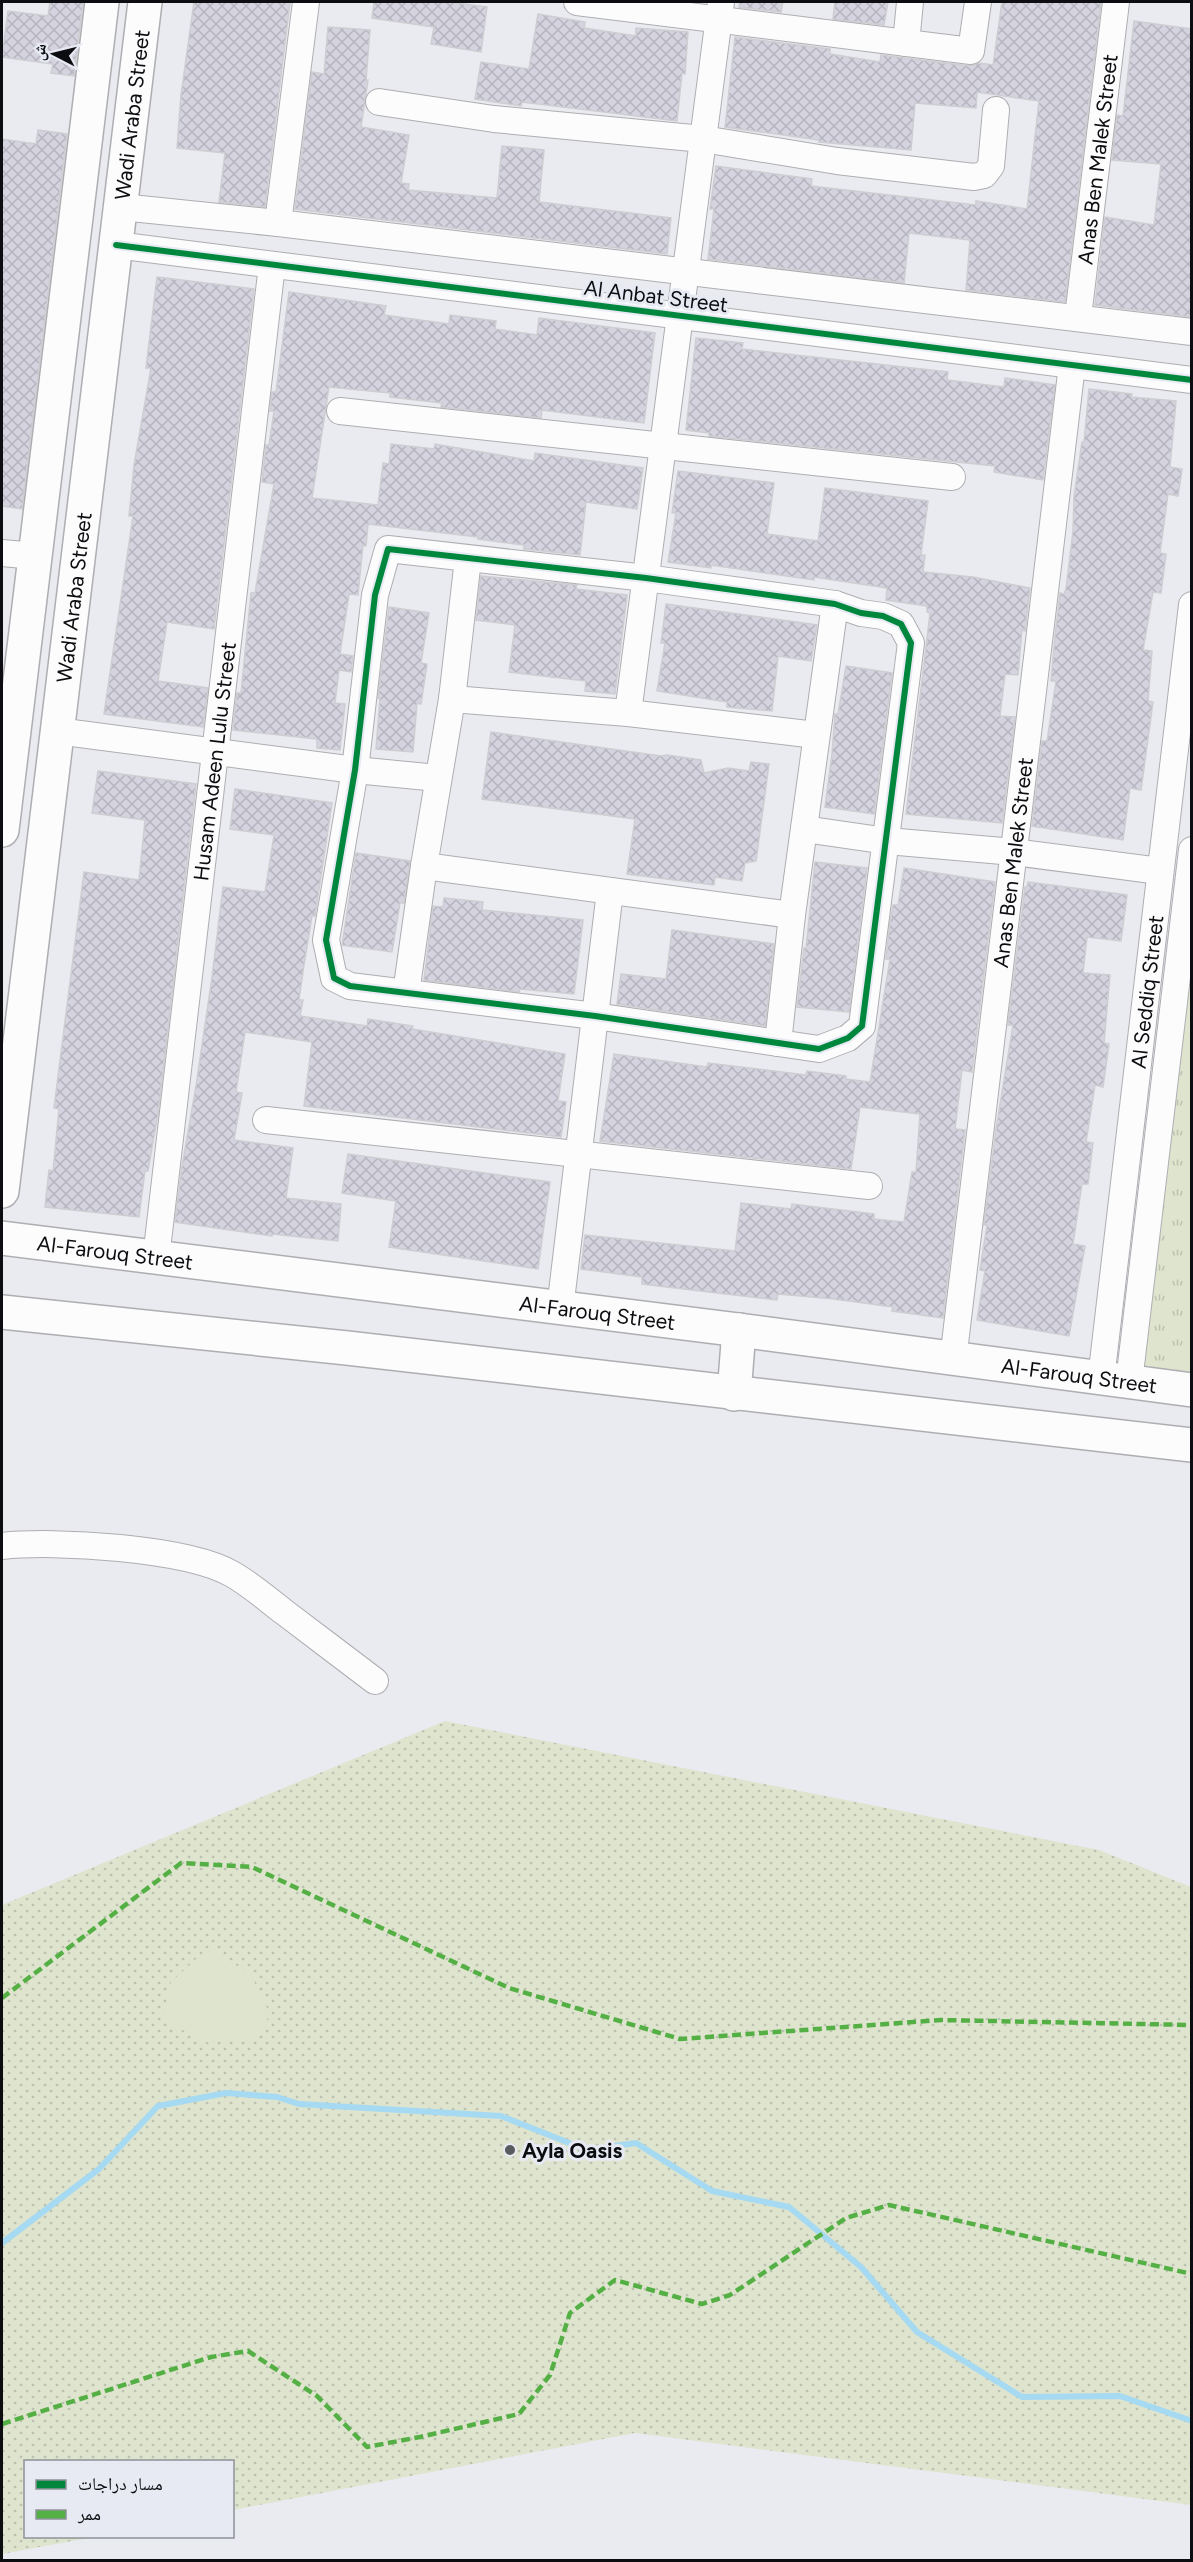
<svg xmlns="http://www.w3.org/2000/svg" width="1193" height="2562" viewBox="0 0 1193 2562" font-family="Figtree,'Noto Naskh Arabic',sans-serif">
<defs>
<pattern id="grass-dots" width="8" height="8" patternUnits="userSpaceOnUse" patternTransform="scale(1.5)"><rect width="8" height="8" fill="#dee4ce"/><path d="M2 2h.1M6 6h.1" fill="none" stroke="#bdc2b0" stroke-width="1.8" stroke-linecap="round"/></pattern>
<pattern id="park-tufts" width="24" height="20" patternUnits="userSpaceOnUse" patternTransform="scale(1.5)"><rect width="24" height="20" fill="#dee4ce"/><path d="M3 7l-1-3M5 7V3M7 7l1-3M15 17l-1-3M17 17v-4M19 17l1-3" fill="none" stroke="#bdc2b0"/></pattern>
<pattern id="building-cross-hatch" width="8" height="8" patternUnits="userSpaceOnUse" patternTransform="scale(1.5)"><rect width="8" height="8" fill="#d5d3df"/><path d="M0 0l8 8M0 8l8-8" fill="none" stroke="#b6b4be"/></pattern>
</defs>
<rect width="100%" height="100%" fill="#eaebf0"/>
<!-- grass -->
<path fill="url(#grass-dots)" d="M445,1721L1099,1850L1191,1887V2505L635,2433L233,2510L232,2462H26V2536L94,2537L2,2554V1905Z"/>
<!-- park -->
<path fill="url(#park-tufts)" d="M1191,850V1391L1129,1382Z"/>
<!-- pitch -->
<path fill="#dee4ce" d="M209,1947L251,1975L270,2014L257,2038L209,2043L162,2020L171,1982Z"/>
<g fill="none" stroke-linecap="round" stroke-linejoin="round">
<!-- stream -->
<path stroke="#a5daf2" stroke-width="6" d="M2,2243L99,2169L158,2106L226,2093L277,2097L299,2104L501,2116L587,2150L636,2143L712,2191L789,2207L861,2267L917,2332L1022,2397L1120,2396L1192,2421"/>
</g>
<!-- building -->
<g fill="url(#building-cross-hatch)" stroke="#cdced2" stroke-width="1.5">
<path d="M50,2H83L74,76L51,73L53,64L2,57L8,11L48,16Z"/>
<path d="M194,2H290L265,207L219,202L225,153L177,148L181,95Z"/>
<path d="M374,2H449L487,7L481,52L431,44L434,27L372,18Z"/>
<path d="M740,2H783L781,12L739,7Z"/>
<path d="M835,2H888L884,25L833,19Z"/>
<path d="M1002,2H1101L1065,302L966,290L970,240L909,233L904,283L708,259L714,209H710L716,166L812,179L811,186L976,205V201L1027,209L1039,101L977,92L976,108L915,103L911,150L819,142V140L725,127L735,37L830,49V54L880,62L881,55L969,66L979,63L993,65Z"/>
<path d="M538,14L585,22L584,28L636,36V28L688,32L685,74L682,73L677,121L522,102L521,106L475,99L481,62L529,69Z"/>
<path d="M1134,21L1191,29V317L1095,305L1105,217L1154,225L1161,164L1112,160L1117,115L1123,116Z"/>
<path d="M328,27L370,30L366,80H368L361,127L409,135L401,183L409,184L408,190L497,198L502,146L544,150L539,202L671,218L667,254L295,209L312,72L324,74Z"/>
<path d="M38,130L67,134L22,509L2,506V139L36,144Z"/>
<path d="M157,277L254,289L214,629L167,622L158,681L208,688L203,727L104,714L133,516H129L134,465L151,368H146Z"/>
<path d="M289,292L386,306L384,315L449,324L450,315L496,321L495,329L537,335L539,318L655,333L644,423L542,410L541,418L451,408L441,407L442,403L390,397V393L329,387L312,498L378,505L383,463L389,464L391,444L434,449L435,444L534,461L535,453L643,468L637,509L586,502L580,555L524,549V545L478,539V537L368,524L366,546L363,545L358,595L349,594L340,654L353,656L351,672L339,670L335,703L345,704L340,750L317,748V739L233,730L237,693H241L251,593H255L274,484L262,482L266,445H269L274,411H270L272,392H276Z"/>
<path d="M696,338L743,343L742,349L948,372L947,380L1004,387L1005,378L1055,385L1043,480L994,472L995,466L709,436V433L686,430Z"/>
<path d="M1089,389L1132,394L1131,397L1176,401L1170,467L1182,469L1178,496L1168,494L1160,553L1166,554L1161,593L1153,592L1143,650L1152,651L1148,701L1153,702L1141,790L1130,788L1123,840L1032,826L1042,741H1047L1056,681H1051L1055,636L1060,593L1064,594L1066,589L1073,531L1074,496L1082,442H1084Z"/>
<path d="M678,471L774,483L767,534L818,541L825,488L928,501L921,555H925L923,572L973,577L1030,588L1025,631L1022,630L1018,675L1005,674L1000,716L1015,717L1002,823L906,814L930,613L927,612V606L886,600L887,588L814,577V580L711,565V568L668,562L676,513H672Z"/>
<path d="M481,576L577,585L576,589L627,595L615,694L585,691L586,681L509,672L515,625L476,620Z"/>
<path d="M666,604L817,625L811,661L778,656L772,711L727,707V702L657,691L665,643H661Z"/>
<path d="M389,607L429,613L421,663L427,664L421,704L417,703L413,752L376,749L380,698H378Z"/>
<path d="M846,666L892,673L874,814L825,807L832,754L835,714H838Z"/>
<path d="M491,732L661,756L667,755L701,760L704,773L728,768L749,771L751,762L769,764L756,861L745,863L742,881L715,877L714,885L627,874L635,819L482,799Z"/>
<path d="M98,771L196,784L158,1114L148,1171H145L139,1217L45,1207L49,1170L53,1171L59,1109L54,1108L84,872L139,880L145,820L92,813Z"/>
<path d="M235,789L332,803L315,916H312L304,965L299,1000H303L300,1016L367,1026L368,1019L413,1026L412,1029L565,1054L558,1101L566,1102L561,1137L304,1106L312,1042L245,1032L236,1092L242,1093L234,1140L293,1148L286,1198L341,1204L338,1241L272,1234V1236L175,1222L182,1166L196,1086L212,977L223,887L265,892L274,835L230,829Z"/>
<path d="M356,853L410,861L404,903H400L392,952L342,945Z"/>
<path d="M815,862L867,868L849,1012L797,1007L804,948H806Z"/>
<path d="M904,868L995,882L972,1072L962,1070L955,1129L965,1130L943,1318L892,1311L893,1307L834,1299L778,1294L777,1300L642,1284V1277L581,1269L585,1235L735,1251L741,1203L791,1209L792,1204L874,1214V1219L904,1222L912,1172H916L920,1114L860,1107L851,1169L600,1141L614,1054L707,1067L708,1063L806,1075L807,1071L846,1076V1079L870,1082L890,959H886L890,923L893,905H898Z"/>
<path d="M1028,882L1127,895L1121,941L1087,937L1083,973L1110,975L1104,1043L1109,1044L1103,1087L1095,1085L1086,1142L1093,1143L1088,1184H1082L1073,1244L1085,1246L1069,1336L977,1320L985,1271L980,1270L987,1225H984L996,1129L1013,1025H1008L1025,887H1027Z"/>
<path d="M444,898L483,902L482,910L583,920L574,994L520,989L519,992L424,980L433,906L443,907Z"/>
<path d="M672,930L774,944L765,1026L617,1004L621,974L666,979Z"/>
<path d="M348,1154L550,1182L538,1269L389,1247L396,1201L342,1193Z"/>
</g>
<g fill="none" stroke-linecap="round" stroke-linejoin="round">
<!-- minor casing -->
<g stroke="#aeaeb2" stroke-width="28">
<g id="minor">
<path d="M577,2L971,51L978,2"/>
<path d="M906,43L910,2"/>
<path d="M379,102L494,119L703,139L837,161L974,177L984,175L991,166L996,110"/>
<path d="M121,207L278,223L1192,332"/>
<path d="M278,223L306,2"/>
<path d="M116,245L1192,380"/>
<path id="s1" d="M1078,317L1116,2"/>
<path d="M340,411L952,477"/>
<path d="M388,549L646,578L835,604L861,613L883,616L901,624L911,643L862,1026L848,1038L819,1049L595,1016L350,986L334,978L326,940L355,770L375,595Z"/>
<path d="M2,553L35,556"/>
<path d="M452,699L628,713L816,735"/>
<path d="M628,713L721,2"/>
<path d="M57,731L355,770L438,778"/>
<path d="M804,829L887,841L1014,852L1160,871"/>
<path d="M424,866L792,915"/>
<path d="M406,993L424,866L452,699L468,559"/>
<path d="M778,1043L792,915L835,604"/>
<path d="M266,1120L869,1186"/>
<path id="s2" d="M156,1258L272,265"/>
<path d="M560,1309L610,891"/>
<path id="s3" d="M953,1360L1072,365"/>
<path id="s4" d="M1101,1379L1192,605"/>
<path d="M1129,1382L1192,850"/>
<path d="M2,1546C54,1540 187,1548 232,1574C250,1584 267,1599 284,1612C314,1635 345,1658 375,1681"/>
</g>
</g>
<!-- major casing -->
<g stroke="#aeaeb2" stroke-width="36">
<g id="major">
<path d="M2,830L102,2"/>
<path id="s5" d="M2,1191L145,2"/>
<path id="s6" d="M2,1238L739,1330L1192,1390"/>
<path d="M2,1312L347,1348L1192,1445"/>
<path d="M734,1394L739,1330"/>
</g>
</g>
<!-- minor -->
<use href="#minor" stroke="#fcfcfd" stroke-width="26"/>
<!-- major -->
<use href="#major" stroke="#fcfcfd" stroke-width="33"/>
<!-- quiet -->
<g stroke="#54b044" stroke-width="4.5" stroke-dasharray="9 4.5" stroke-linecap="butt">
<path d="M2,1998L181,1863L252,1867L509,1988L680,2039L941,2020L1192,2025"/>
<path d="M2,2424L211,2357L248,2351L317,2396L367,2447L420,2437L519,2414L550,2375L570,2313L615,2280L702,2304L730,2295L846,2218L889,2205L1192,2274"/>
</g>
<!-- cycleway casing -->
<g stroke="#e7eaf3" stroke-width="10">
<g id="cycleway">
<path d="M116,245L1192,380"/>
<path d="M388,549L646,578L835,604L861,613L883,616L901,624L911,643L862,1026L848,1038L819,1049L595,1016L350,986L334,978L326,940L355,770L375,595Z"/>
</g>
</g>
<!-- cycleway -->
<use href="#cycleway" stroke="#00873e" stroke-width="6"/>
</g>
<!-- markers -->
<circle fill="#5a5b5e" stroke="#e7eaf3" stroke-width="2" cx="510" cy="2150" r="6"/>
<g text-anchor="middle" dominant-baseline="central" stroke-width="6" stroke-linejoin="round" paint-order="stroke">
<!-- street labels -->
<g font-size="21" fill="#0c0d10" stroke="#e7eaf3">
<text stroke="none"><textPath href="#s5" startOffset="1084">Wadi Araba Street</textPath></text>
<text stroke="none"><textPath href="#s1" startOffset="159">Anas Ben Malek Street</textPath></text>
<text transform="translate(656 296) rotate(7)">Al Anbat Street</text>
<text stroke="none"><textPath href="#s5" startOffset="598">Wadi Araba Street</textPath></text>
<text stroke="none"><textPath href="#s2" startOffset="500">Husam Adeen Lulu Street</textPath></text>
<text stroke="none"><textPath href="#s3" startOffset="501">Anas Ben Malek Street</textPath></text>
<text stroke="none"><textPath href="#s4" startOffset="390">Al Seddiq Street</textPath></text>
<text stroke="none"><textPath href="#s6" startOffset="114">Al-Farouq Street</textPath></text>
<text stroke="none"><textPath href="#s6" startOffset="600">Al-Farouq Street</textPath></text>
<text stroke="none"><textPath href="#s6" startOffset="1086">Al-Farouq Street</textPath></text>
</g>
<!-- poi labels -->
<g font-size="21" font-weight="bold" fill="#0c0d10" stroke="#e7eaf3" text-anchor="start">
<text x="522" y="2150">Ayla Oasis</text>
</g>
</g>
<!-- border -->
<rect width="1193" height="2562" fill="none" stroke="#0c0d10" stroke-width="6"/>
<!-- legend -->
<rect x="24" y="2460" width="210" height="78" fill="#e7eaf3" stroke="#8f9298" stroke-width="1.5"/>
<rect x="36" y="2480" width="30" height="9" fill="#00873e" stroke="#8f9298" stroke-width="1.5"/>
<text x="78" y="2490" font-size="18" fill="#0c0d10">مسار دراجات</text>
<rect x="36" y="2510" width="30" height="9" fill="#54b044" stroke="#8f9298" stroke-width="1.5"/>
<text x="78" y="2520" font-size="18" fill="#0c0d10">ممر</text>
<!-- north arrow -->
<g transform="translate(54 54) rotate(277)" stroke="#e7eaf3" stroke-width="4.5" paint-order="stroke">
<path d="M0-4.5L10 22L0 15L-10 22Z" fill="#0c0d10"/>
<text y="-9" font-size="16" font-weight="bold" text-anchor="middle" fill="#0c0d10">ش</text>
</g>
</svg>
